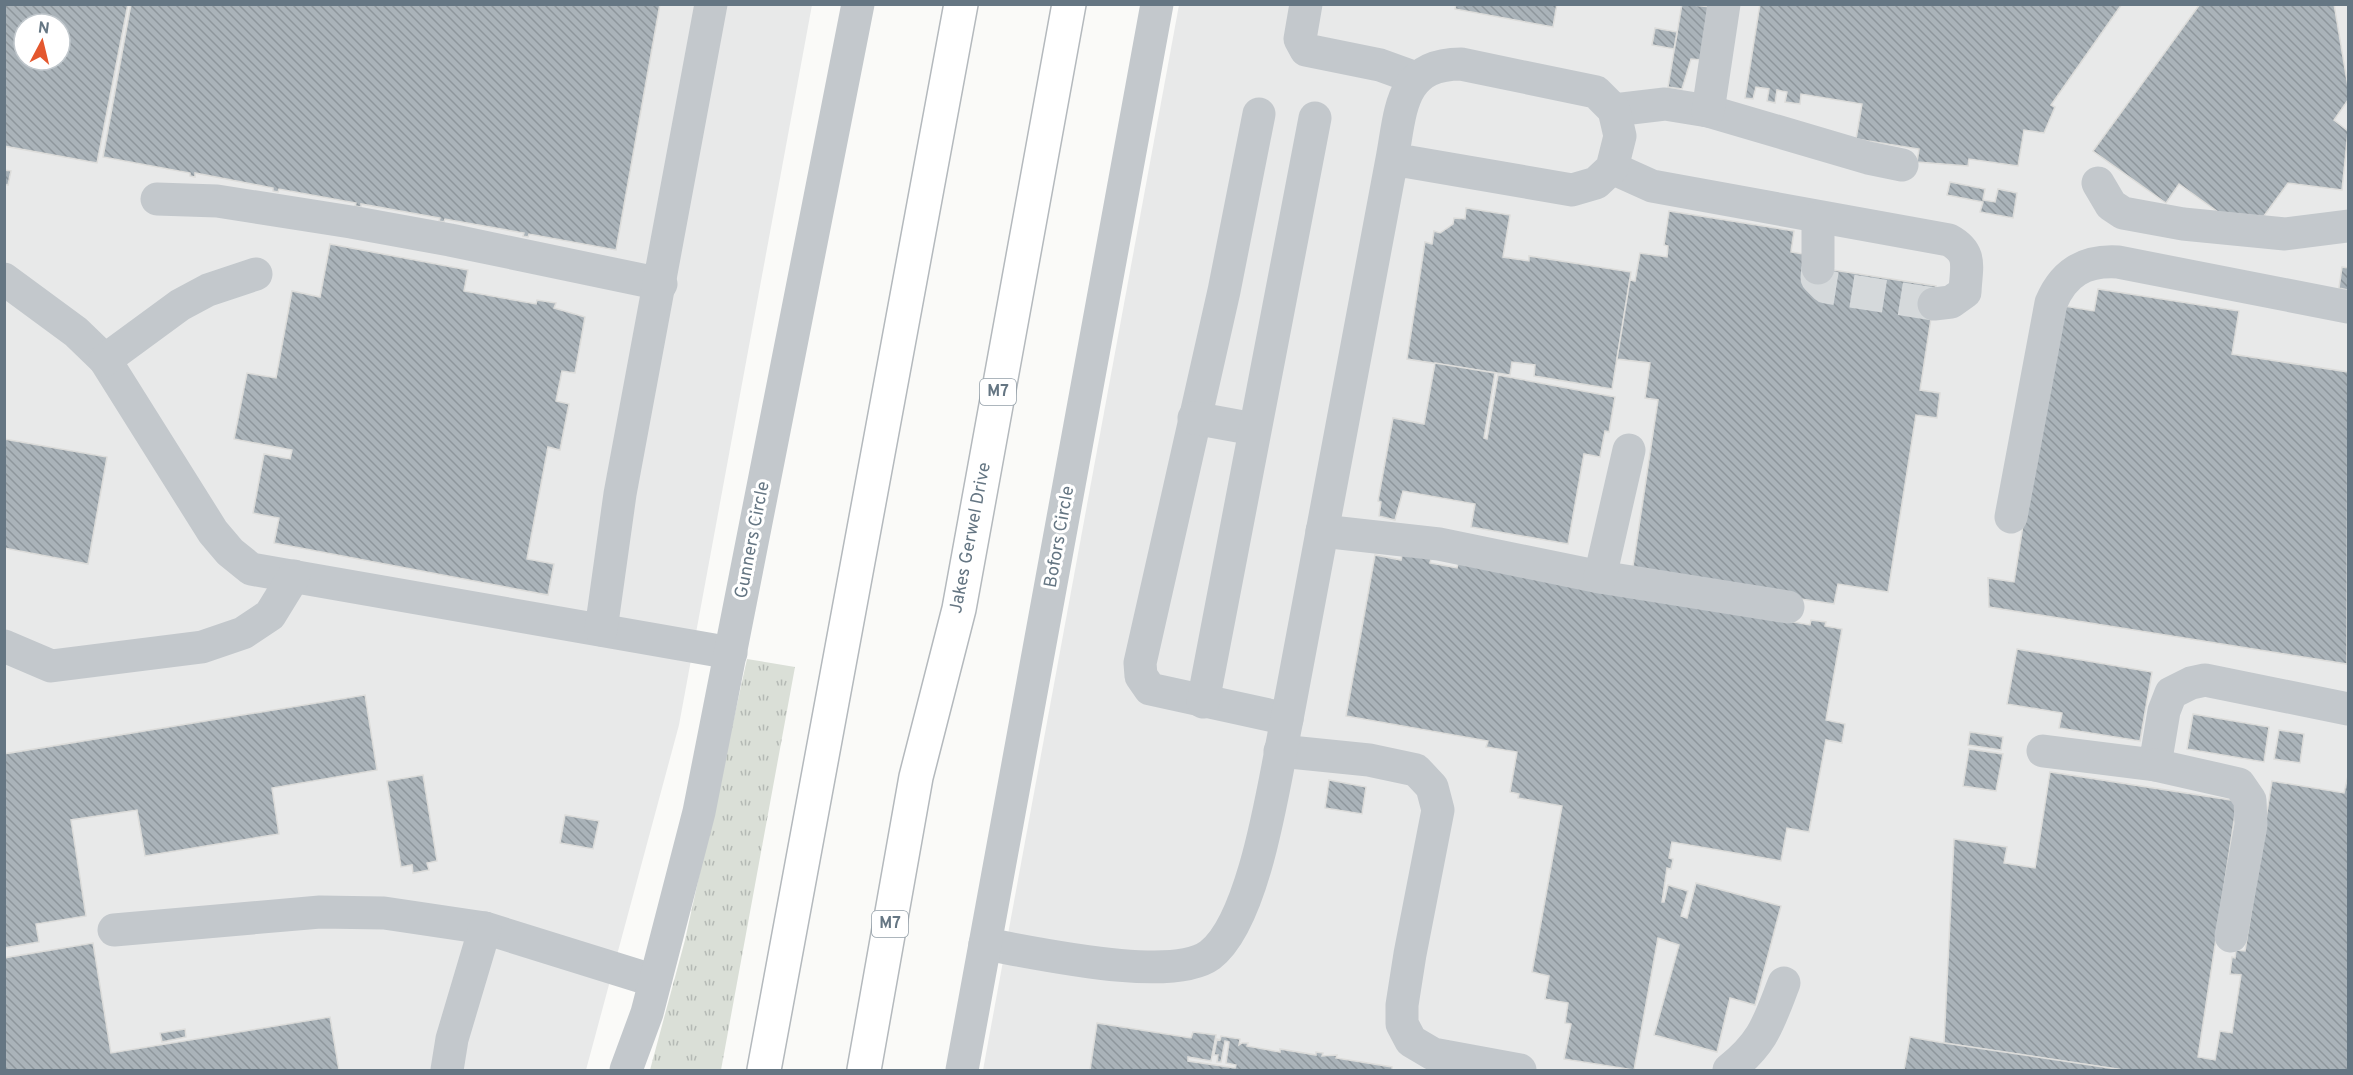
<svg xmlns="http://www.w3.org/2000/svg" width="2353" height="1075" viewBox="0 0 2353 1075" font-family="Overpass,sans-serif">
<defs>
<pattern id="grass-tufts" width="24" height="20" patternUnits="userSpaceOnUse" patternTransform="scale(1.5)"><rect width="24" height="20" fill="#dadfd7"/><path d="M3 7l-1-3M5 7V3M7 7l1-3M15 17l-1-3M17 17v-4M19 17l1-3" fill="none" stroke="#b4b9b4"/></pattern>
<pattern id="building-back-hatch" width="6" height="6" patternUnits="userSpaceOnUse" patternTransform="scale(1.5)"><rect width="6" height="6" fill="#aab3b9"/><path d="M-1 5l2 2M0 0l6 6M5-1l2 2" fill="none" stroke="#8e969c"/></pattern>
</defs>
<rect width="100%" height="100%" fill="#fafaf8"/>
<!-- built -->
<g fill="#e8e9e9" fill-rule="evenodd">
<path d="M5,5H812L679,725L586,1070H5ZM24,24H60V60H24Z"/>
<path d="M1179,5H2348V1070H983Z"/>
</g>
<!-- grass -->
<path fill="url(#grass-tufts)" d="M747,659L795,667L721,1070H650L685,940Z"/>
<!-- building -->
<g fill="url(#building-back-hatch)" stroke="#dcdcda" stroke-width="1.5" fill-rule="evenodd">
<path d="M4,4H128L97,163L4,146ZM24,24H60V60H24Z"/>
<path d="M131,4H660L616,250L529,234L528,237L523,236L524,233L445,219L444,222L439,221L440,218L361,204V207L355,206L356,203L279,189L278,192L273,191V188L195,173V177L190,176V173L103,157Z"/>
<path d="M1456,4H1557L1553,27L1455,9Z"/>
<path d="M1682,4L1712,7L1703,60L1691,59L1682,89L1668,87Z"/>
<path d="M1760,4H2122L2051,105L2055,107L2044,133L2024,130L2018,166L1969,159L1968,166L1917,162L1919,149L1856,139L1862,104L1801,94L1800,104L1785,102L1787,92L1777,90L1775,103L1767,101L1769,89L1756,87L1753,99L1745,98Z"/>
<path d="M2200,4H2334L2348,87V100L2334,120L2348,131L2342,190L2288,183L2261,220L2221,214L2179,184L2166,203L2093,151Z"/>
<path d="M1655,28L1677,32L1674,49L1652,45Z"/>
<path d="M4,170L11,171L8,185L4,184Z"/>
<path d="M1950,182L1985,189L1983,200L1995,202L1998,189L2017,193L2013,218L1980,212L1983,202L1947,195Z"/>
<path d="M1466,208L1510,215L1503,257L1529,261V256L1631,272L1612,389L1534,376L1535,365L1512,362L1510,375L1407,359L1425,242L1432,244L1434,231L1440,233L1453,224L1454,218L1465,219Z"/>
<path d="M1669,211L1794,231L1791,252L1809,255L1807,266L1936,286L1920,390L1940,393L1937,418L1916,415L1888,592L1838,584L1834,604L1632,573L1658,400L1645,398L1650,363L1617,359L1630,280L1635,281L1640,253L1667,257L1668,246L1664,245Z"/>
<path d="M330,244L468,270L464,291L536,304L537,300L556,303L554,308L585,317L575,373L562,371L556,401L569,404L560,450L548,447L527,559L554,564L548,595L274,543L279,518L253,513L264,454L290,459L292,450L234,439L247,373L276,378L292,291L320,297Z"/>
<path d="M2342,267L2348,268V290L2339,288Z"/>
<path d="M2098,289L2239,311L2232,354L2348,372L2347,664L1989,607L1988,578L2014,582L2058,305L2094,311Z"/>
<path d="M1435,363L1495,373L1484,438L1487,439L1498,375L1615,397L1609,432L1605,431L1600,457L1584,454L1568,544L1471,527L1475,504L1403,491L1395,520L1379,516L1381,502L1378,501L1393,418L1424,424Z"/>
<path d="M4,439L107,457L88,564L4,548Z"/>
<path d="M1404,545L1433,550L1430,563L1457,568L1460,554L1488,568L1810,625L1811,620L1826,622L1825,626L1842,629L1826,720L1845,724L1842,743L1826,740L1809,832L1787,828L1781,861L1672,842L1669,858L1673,859L1671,869L1667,868L1662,902H1664L1668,885L1688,891L1681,916L1687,918L1696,883L1781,906L1755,1005L1730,998L1717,1052L1654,1035L1679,945L1658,938L1634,1070L1564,1059L1571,1024L1565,1023L1568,1003L1545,999L1549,976L1532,972L1562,806L1518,798L1519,794L1510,792L1517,752L1486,747L1488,741L1346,716L1375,555L1401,560Z"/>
<path d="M2017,649L2152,672L2140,741L2059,728L2062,713L2007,704Z"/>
<path d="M365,695L377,770L272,788L279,834L145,856L137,810L71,820L86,916L36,924L39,942L4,948V754Z"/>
<path d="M2193,714L2269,727L2264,762L2187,749Z"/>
<path d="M2279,730L2304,734L2300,763L2274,759Z"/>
<path d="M1970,732L2003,737L2001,750L1968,745Z"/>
<path d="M1969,749L2003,754L1996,791L1963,786Z"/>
<path d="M2050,772L2237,801L2198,1057L2215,1060L2220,1031L2232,1033L2241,975L2230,974L2232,957L2235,958L2236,950L2245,951L2272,781L2344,793L2348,776V1070H2123L1944,1043L1954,839L2007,847L2004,863L2035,868Z"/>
<path d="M423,775L437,861L427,863L429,870L413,873L412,865L401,867L387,781Z"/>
<path d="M1329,780L1366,787L1362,814L1325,808Z"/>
<path d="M565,815L599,821L593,849L560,843Z"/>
<path d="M93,943L111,1053L330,1017L339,1070H4V958Z"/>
<path d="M1097,1023L1191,1038L1193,1032L1216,1035L1211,1061L1188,1057V1061L1235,1068L1236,1065L1226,1063L1229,1042L1225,1041L1221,1062H1217L1218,1055H1214L1217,1039L1220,1040L1221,1036L1240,1039L1239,1045L1242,1043H1248L1247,1046L1280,1052V1049L1316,1055V1052L1323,1053L1322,1056L1337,1055L1336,1058L1392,1067V1070H1397H1090Z"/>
<path d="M185,1029L186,1037L162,1042L160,1033Z"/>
<path d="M1910,1037L1944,1043L2123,1070H1904Z"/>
</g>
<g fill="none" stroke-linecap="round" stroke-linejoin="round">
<!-- minor-tunnel -->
<path stroke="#d5d9db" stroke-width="33" stroke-dasharray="33 16" stroke-linecap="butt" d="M1818,268L1817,278L1826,287L1934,304"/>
<!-- highway casing -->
<g stroke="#b4b9bd" stroke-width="36">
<g id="highway">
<path d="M764,1070L961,4"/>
<path d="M864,1070L916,777L959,609L1069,4"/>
</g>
</g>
<!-- minor -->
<g stroke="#c3c8cc" stroke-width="33">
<path d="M1306,4L1300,39L1306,50L1380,65L1416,78"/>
<path d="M1614,110L1665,104L1708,111L1868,158L1902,165"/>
<path d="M1708,111L1724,4"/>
<path d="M1259,114L1224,291L1140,663L1141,676L1150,689L1287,719"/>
<path d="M1612,168L1652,186L1949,240C1973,253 1966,267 1965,292L1951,302L1934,304"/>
<path d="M2098,183L2111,205L2123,213L2183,224L2285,234L2348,226"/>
<path d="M157,199L217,201L351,222L450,240L661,284"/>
<path d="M1818,218V268"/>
<path d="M4,279L76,332L105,360L213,532L230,552L251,569L731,653"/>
<path d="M105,360L180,305L208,290L256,274"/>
<path d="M1194,418L1254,429"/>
<path d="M2011,517L2051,303C2064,272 2085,260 2118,262L2348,307"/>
<path d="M1322,531L1439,544L1600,577L1788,607"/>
<path d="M1600,577L1629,450"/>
<path d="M601,630L620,494L711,4"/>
<path d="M4,646L51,666L202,647L243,633L270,615L294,576"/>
<path d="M1203,702L1315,118"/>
<path d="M1280,751L1369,760L1416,770L1432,787L1438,810L1410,954L1402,1005V1024L1411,1041L1433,1054L1520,1070"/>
<path d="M2043,751L2155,765L2164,711L2171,693L2191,683L2205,680L2348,709"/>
<path d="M2155,765L2239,784L2250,800L2251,825L2231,936"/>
<path d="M114,930L320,912L384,913L485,928L655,981"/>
<path d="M985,944C1033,952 1171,984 1210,955C1256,920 1275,776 1287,719L1392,159C1401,112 1399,64 1461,64L1596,92L1614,110L1620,136L1612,168L1596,183L1572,190L1392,159"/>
<path d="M447,1070L452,1039L485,928"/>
<path d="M626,1070L647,1013L699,812L858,4"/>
<path d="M962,1070L1157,4"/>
<path d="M1729,1070C1764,1042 1768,1024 1784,983"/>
</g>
<!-- highway -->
<use href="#highway" stroke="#fff" stroke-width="33"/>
</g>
<g text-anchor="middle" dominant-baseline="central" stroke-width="6" stroke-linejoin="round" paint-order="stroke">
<!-- shield labels -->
<g fill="#fff" stroke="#939fa8" stroke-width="1.5">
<rect x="980" y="379" width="36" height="26" rx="4.5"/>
<rect x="872" y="911" width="36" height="26" rx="4.5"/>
</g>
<g font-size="16" font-weight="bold" fill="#657683">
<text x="998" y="392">M7</text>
<text x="890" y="924">M7</text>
</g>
<!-- street labels -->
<g font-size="18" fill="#657683" stroke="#fff">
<text transform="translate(1060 537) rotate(-80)">Bofors Circle</text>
<text transform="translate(971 538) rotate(-79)">Jakes Gerwel Drive</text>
<text transform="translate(753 540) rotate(-79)">Gunners Circle</text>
</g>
</g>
<!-- border -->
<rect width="2353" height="1075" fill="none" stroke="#657683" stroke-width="12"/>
<!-- north arrow -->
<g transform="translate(42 42) rotate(7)"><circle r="28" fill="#ffffff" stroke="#c1c8cd" stroke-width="1.5"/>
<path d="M0-4.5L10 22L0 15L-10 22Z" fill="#e4572e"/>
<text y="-9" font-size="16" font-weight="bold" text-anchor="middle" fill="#657683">N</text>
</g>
</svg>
